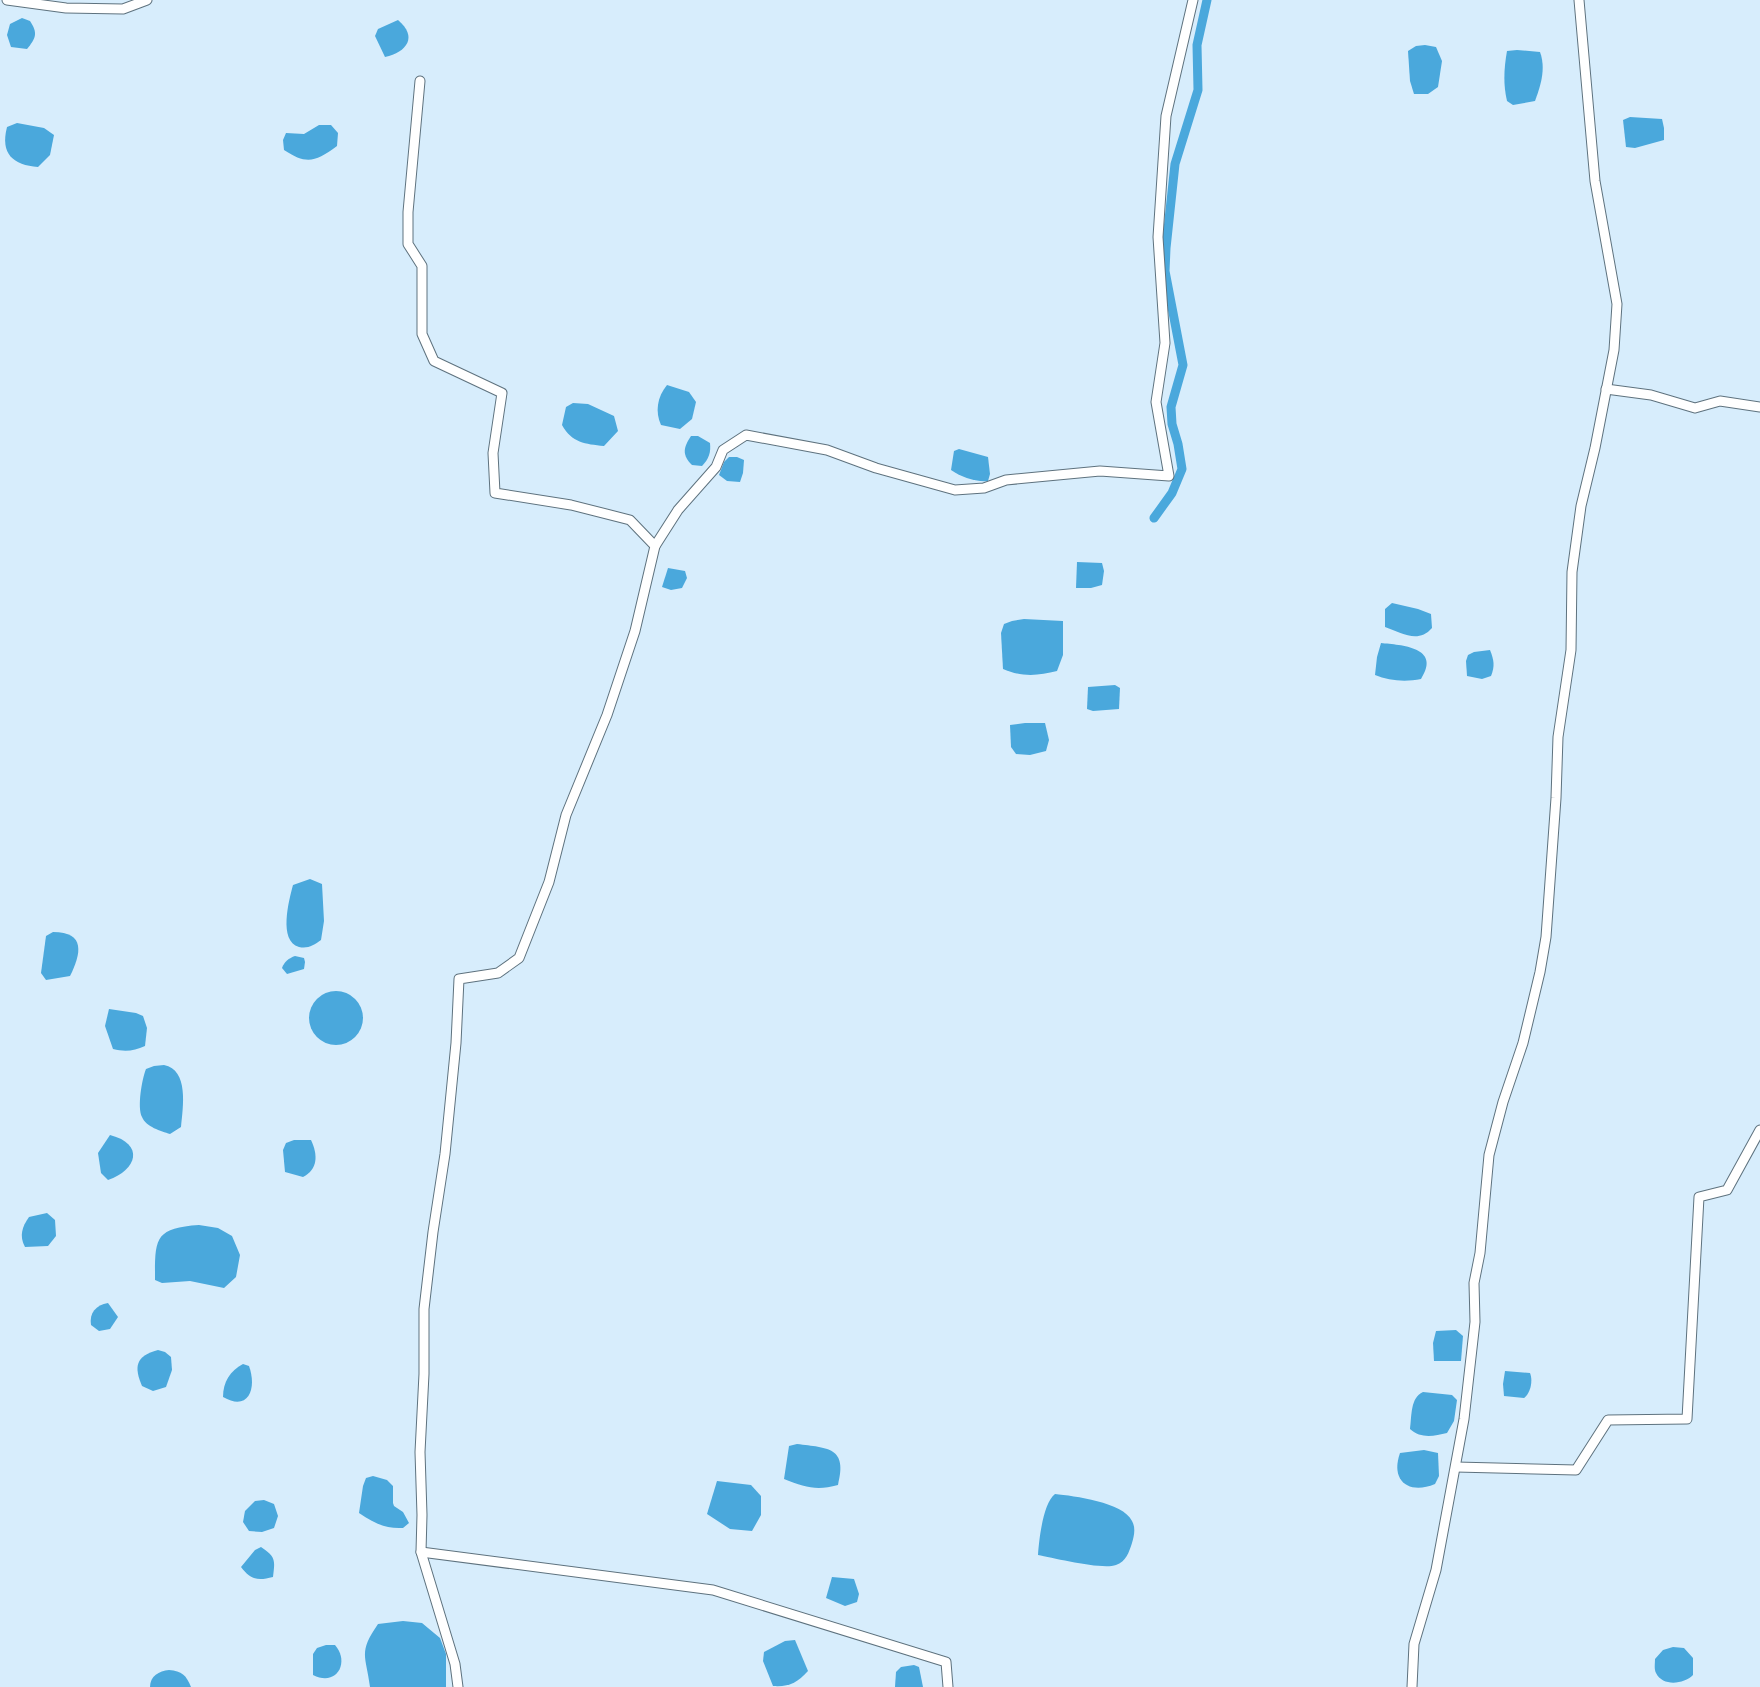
<svg xmlns="http://www.w3.org/2000/svg" width="1760" height="1687" viewBox="0 0 1760 1687" font-family="'Alegreya Sans',sans-serif">
<rect width="100%" height="100%" fill="#d7edfc"/>
<!-- water -->
<g fill="#4aa8dc">
<path d="M22,18L30,21C38,33 36,38 27,49L11,47L7,35L10,24Z"/>
<path d="M398,20C418,37 407,52 385,57L375,36L378,29Z"/>
<path d="M1425,45L1436,47L1442,61L1438,87L1428,94H1414L1410,81L1408,51L1416,46Z"/>
<path d="M1517,50L1540,52C1546,68 1541,85 1535,101L1513,105L1507,101C1503,84 1504,68 1507,51Z"/>
<path d="M1630,117L1662,119L1664,128V140L1635,148L1626,147L1623,120Z"/>
<path d="M17,123L44,128L54,135L50,155L38,167C13,165 0,154 7,127Z"/>
<path d="M319,125H331L338,133L337,146C315,162 307,165 284,150L283,140L286,133L304,134Z"/>
<path d="M667,385L689,392L696,402L692,419L680,429L661,425C655,412 657,397 667,385Z"/>
<path d="M573,403L588,404L614,416L618,431L604,446C585,444 572,443 562,425L566,407Z"/>
<path d="M691,436H698L710,443C711,452 709,459 702,466L692,465C682,455 683,448 691,436Z"/>
<path d="M959,449L988,457L990,474L988,481C975,482 961,477 951,470L954,451Z"/>
<path d="M729,457H737L744,460L743,473L740,482L727,481L719,475L724,462Z"/>
<path d="M1077,562L1102,563L1104,571L1102,585L1091,588H1076Z"/>
<path d="M668,568L685,571L687,578L682,588L671,590L662,587Z"/>
<path d="M1392,603L1418,609L1431,614L1432,628C1418,644 1402,633 1385,627V609Z"/>
<path d="M1024,619L1063,621V655L1057,671C1038,676 1021,677 1003,669L1001,633L1004,624L1012,621Z"/>
<path d="M1381,643C1401,645 1442,647 1421,679C1406,682 1389,681 1375,675L1377,657Z"/>
<path d="M1490,650C1494,660 1495,666 1491,676L1482,679L1467,676L1466,661L1468,655L1474,652Z"/>
<path d="M1115,685L1120,688L1119,709L1093,711L1087,709L1088,687Z"/>
<path d="M1025,723H1045L1049,740L1046,751L1030,755L1016,754L1011,747L1010,725Z"/>
<path d="M310,879L322,884L324,921L321,940C314,945 308,949 299,947C278,941 289,900 293,885Z"/>
<path d="M53,932C86,932 81,954 70,976L46,980L41,973L46,936Z"/>
<path d="M295,956L304,958L305,962L304,969L287,974L282,968C284,962 289,958 295,956Z"/>
<circle cx="336" cy="1018" r="27"/>
<path d="M109,1009L136,1013L143,1016L147,1028L145,1046C134,1051 125,1052 113,1049L105,1026Z"/>
<path d="M164,1065C189,1070 183,1107 181,1127L170,1134C161,1131 146,1127 142,1117C137,1107 142,1079 146,1069L154,1066Z"/>
<path d="M110,1135C145,1144 137,1170 108,1180L101,1173L98,1153Z"/>
<path d="M294,1140H311C318,1155 318,1169 303,1177L285,1172L283,1150L286,1143Z"/>
<path d="M47,1213L55,1220L56,1236L48,1246L25,1247C19,1236 22,1227 29,1217Z"/>
<path d="M199,1225L218,1228L232,1236L240,1255L236,1277L224,1288L190,1281L162,1283L155,1280C155,1239 154,1228 199,1225Z"/>
<path d="M108,1303L118,1317L110,1329L99,1331L91,1325C89,1313 96,1305 108,1303Z"/>
<path d="M1456,1330L1463,1336L1461,1361H1434L1433,1343L1436,1331Z"/>
<path d="M158,1350L165,1352L171,1357L172,1370L166,1387L153,1391L142,1386C134,1367 135,1356 158,1350Z"/>
<path d="M243,1364L249,1366C257,1388 249,1412 223,1397C223,1382 230,1371 243,1364Z"/>
<path d="M1505,1371L1530,1373C1533,1380 1531,1393 1524,1398L1504,1396L1503,1384Z"/>
<path d="M1423,1392L1452,1395L1457,1400L1454,1421L1447,1433C1434,1436 1421,1439 1410,1429C1412,1416 1410,1398 1423,1392Z"/>
<path d="M797,1444C828,1448 848,1447 838,1485C816,1491 805,1487 784,1479L789,1446Z"/>
<path d="M1424,1450L1438,1453L1439,1476L1435,1484C1409,1495 1390,1481 1400,1453Z"/>
<path d="M373,1476L387,1480L393,1486V1503L394,1506L403,1512L409,1523L403,1528C385,1529 374,1523 359,1513L363,1486L366,1478Z"/>
<path d="M717,1481L751,1485L761,1496V1515L752,1531L730,1529L707,1514Z"/>
<path d="M1055,1494C1074,1496 1123,1502 1132,1521C1136,1528 1134,1536 1132,1543C1129,1552 1126,1562 1116,1565C1102,1570 1054,1558 1038,1555C1039,1540 1043,1503 1055,1494Z"/>
<path d="M264,1500L274,1504L278,1516L274,1528L262,1532L249,1531L243,1522L245,1511L255,1501Z"/>
<path d="M261,1547C276,1557 275,1560 273,1577C258,1581 251,1580 241,1567L255,1550Z"/>
<path d="M832,1577L854,1579L859,1594L857,1602L845,1606L826,1598Z"/>
<path d="M403,1621L422,1623L440,1638L446,1654V1687H370C366,1655 358,1653 378,1624Z"/>
<path d="M795,1640L808,1671C797,1683 789,1687 773,1686L763,1661L764,1652L785,1641Z"/>
<path d="M326,1645H335C350,1662 337,1687 313,1675V1654L317,1648Z"/>
<path d="M1673,1647L1684,1648L1693,1658V1675C1684,1684 1663,1687 1656,1673C1654,1669 1655,1664 1655,1659L1663,1650Z"/>
<path d="M914,1665L919,1667L923,1687H895L896,1672L901,1667Z"/>
<path d="M169,1670C182,1671 186,1675 191,1687H150C150,1676 159,1671 169,1670Z"/>
</g>
<g fill="none" stroke-linecap="round" stroke-linejoin="round">
<!-- canal -->
<path stroke="#4aa8dc" stroke-width="9" d="M1154,518L1172,493L1182,469L1178,444L1172,424L1171,407L1183,365L1165,271L1166,248L1175,164L1198,90L1197,45L1207,0"/>
<!-- street casing -->
<g stroke="#5e727e" stroke-width="11">
<g id="street">
<path d="M7,0L66,8L123,9L147,0"/>
<path d="M420,81L408,212V244L422,266V334L434,361L502,393L493,453L495,493L571,505L630,520L655,546L635,631L607,715L566,815L549,882L519,958L498,973L459,979L456,1043L445,1154L433,1232L424,1309V1374L420,1452L422,1515L421,1552L455,1664L458,1687"/>
<path d="M1606,389L1651,395L1695,408L1720,401L1760,407"/>
<path d="M655,546L678,510L716,467L723,450L746,435L827,450L876,468L955,490L984,488L1006,480L1100,471L1169,476L1156,402L1165,343L1158,237L1166,116L1193,0"/>
<path d="M1456,1467L1576,1470L1608,1420L1687,1419L1699,1197L1727,1190L1760,1130"/>
<path d="M421,1552L713,1590L946,1662L948,1687"/>
<path d="M1412,1687L1414,1644L1436,1570L1464,1419L1475,1322L1474,1283L1480,1253L1489,1155L1503,1102L1523,1043L1540,972L1546,937L1556,798L1558,737L1571,650L1572,572L1581,506L1595,448L1614,350L1617,304L1595,181L1579,0"/>
</g>
</g>
<!-- street -->
<use href="#street" stroke="#fff" stroke-width="9"/>
</g>
</svg>
